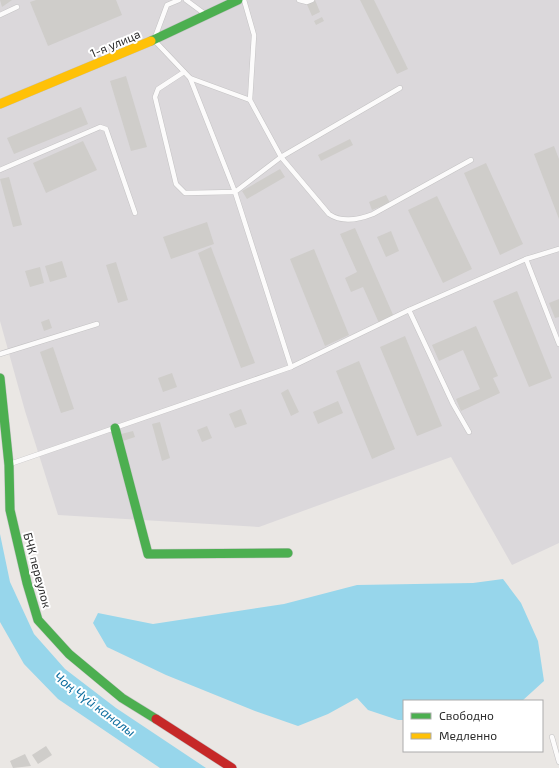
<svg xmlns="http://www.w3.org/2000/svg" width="559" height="768" viewBox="0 0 559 768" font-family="'Exo 2',sans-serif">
<rect width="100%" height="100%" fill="#eae7e4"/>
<!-- industrial -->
<path fill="#dbd8db" d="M0,0H559V543L512,565L451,457L259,527L58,515L25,411L0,321Z"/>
<!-- water -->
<g fill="#97d6eb">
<path d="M0,534L10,582L34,634L65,669L116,708L206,768H160L58,699L24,664L0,622Z"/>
<path d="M503,579L521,603L538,641L544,681L522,701H404V720H398L368,710L357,698L328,714L298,726L255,711L166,675L107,647L93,623L98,613L153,624L284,604L357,585L473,583Z"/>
</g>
<!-- building -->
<g fill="#cfcdca">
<path d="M0,0H12L2,7Z"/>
<path d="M36,0H116L122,15L48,46L30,2Z"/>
<path d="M305,0H315L320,12L312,16Z"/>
<path d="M360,0H374L408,69L397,74Z"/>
<path d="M322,17L324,21L316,25L314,21Z"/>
<path d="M126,76L147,147L131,151L110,81Z"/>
<path d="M81,107L88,124L14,154L7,138Z"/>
<path d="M350,139L353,145L321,161L318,155Z"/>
<path d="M83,141L97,170L46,193L33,163Z"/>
<path d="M554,146L559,159V219L534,154Z"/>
<path d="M486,163L523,244L500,255L464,173Z"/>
<path d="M280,169L285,177L247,199L242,191Z"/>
<path d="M9,177L22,225L13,227L0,179Z"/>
<path d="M386,195L390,203L372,210L369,202Z"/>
<path d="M437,196L472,269L443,283L408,210Z"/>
<path d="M207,222L214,244L171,259L163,237Z"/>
<path d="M355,228L394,317L379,323L363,287L351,292L345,278L357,272L340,234Z"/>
<path d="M391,231L399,251L386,257L377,237Z"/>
<path d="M211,247L255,363L241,368L198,253Z"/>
<path d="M314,249L349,335L325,346L290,259Z"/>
<path d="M62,261L67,277L50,282L45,266Z"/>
<path d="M116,262L128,300L118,303L106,265Z"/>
<path d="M40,267L44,283L30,287L25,271Z"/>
<path d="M517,291L552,378L529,387L493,301Z"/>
<path d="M559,299V317L555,318L549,303Z"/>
<path d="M49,319L52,328L44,331L41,322Z"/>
<path d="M476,326L498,376L493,378L500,393L461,411L456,399L480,389L463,350L439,361L432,345Z"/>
<path d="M405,336L442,426L417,436L380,347Z"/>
<path d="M53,347L74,409L61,413L40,352Z"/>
<path d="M359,361L395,449L372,459L336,371Z"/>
<path d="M172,373L177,387L163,392L158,378Z"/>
<path d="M288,389L299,412L291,416L281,393Z"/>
<path d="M338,401L343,413L318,424L313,412Z"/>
<path d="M241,409L247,424L235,428L229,414Z"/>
<path d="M160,422L170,458L162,461L152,424Z"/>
<path d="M207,426L212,438L202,442L197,430Z"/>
<path d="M133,431L135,437L123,441L121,434Z"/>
<path d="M46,746L52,755L38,764L32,755Z"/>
<path d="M25,754L31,766L13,768L10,761Z"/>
</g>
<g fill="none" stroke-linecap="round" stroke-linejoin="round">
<!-- lane casing -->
<g stroke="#c4c3c4" stroke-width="5.5">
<g id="lane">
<path d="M179,0L167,5L154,40L190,78L250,100L281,157L235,192L291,367"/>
<path d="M186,0L205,14"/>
<path d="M244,0L254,35L250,100"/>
<path d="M299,0L307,2L312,0"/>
<path d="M0,15L17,7"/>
<path d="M184,72L158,89L155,97L176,184L185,193L235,192L190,78"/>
<path d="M400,88L281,157L329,214C342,223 358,220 373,214L471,160"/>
<path d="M0,170L100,127L106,129L135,213"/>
<path d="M526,259L559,344"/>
<path d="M409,310L453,404L469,432"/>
<path d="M0,354L97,324"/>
<path d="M10,464L291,367L409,310L526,259L559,249"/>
<path d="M552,737L559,762"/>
</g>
</g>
<!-- fast casing -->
<g stroke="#c4c3c4" stroke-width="10">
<g id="fast">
<path d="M151,41L238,0"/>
<path d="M0,378L9,465L10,510L27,583L38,620L69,654L122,698L156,719"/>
<path d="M115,428L148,554L288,553"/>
</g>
</g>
<!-- slow casing -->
<g stroke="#c4c3c4" stroke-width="10">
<path id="slow" d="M0,104L151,41"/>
</g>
<!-- jam casing -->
<g stroke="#c4c3c4" stroke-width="10">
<path id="jam" d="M156,719L232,768"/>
</g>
<!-- lane -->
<use href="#lane" stroke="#fcfbfb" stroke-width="4.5"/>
<!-- fast -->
<use href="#fast" stroke="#4caf50" stroke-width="9"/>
<!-- slow -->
<use href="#slow" stroke="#ffc107" stroke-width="9"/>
<!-- jam -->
<use href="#jam" stroke="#c62828" stroke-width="9"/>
</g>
<g text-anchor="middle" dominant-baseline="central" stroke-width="4" stroke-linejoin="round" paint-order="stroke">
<!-- street labels -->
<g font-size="12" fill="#2d2d2d" stroke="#fff">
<text transform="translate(115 43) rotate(-23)">1-я улица</text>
<text transform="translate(38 570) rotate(75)">БЧК переулок</text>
</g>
<!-- water labels -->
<g font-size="13" font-style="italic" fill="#0f6e9f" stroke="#fff">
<text transform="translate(95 704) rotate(37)">Чоң Чүй каналы</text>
</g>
</g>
<!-- legend -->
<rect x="403" y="700" width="140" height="52" fill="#ffffff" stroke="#ababab"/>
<rect x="411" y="713" width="20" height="6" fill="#4caf50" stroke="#ababab"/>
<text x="439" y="720" font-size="12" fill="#2d2d2d">Свободно</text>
<rect x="411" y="733" width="20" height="6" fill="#ffc107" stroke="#ababab"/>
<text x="439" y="740" font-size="12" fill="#2d2d2d">Медленно</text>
</svg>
